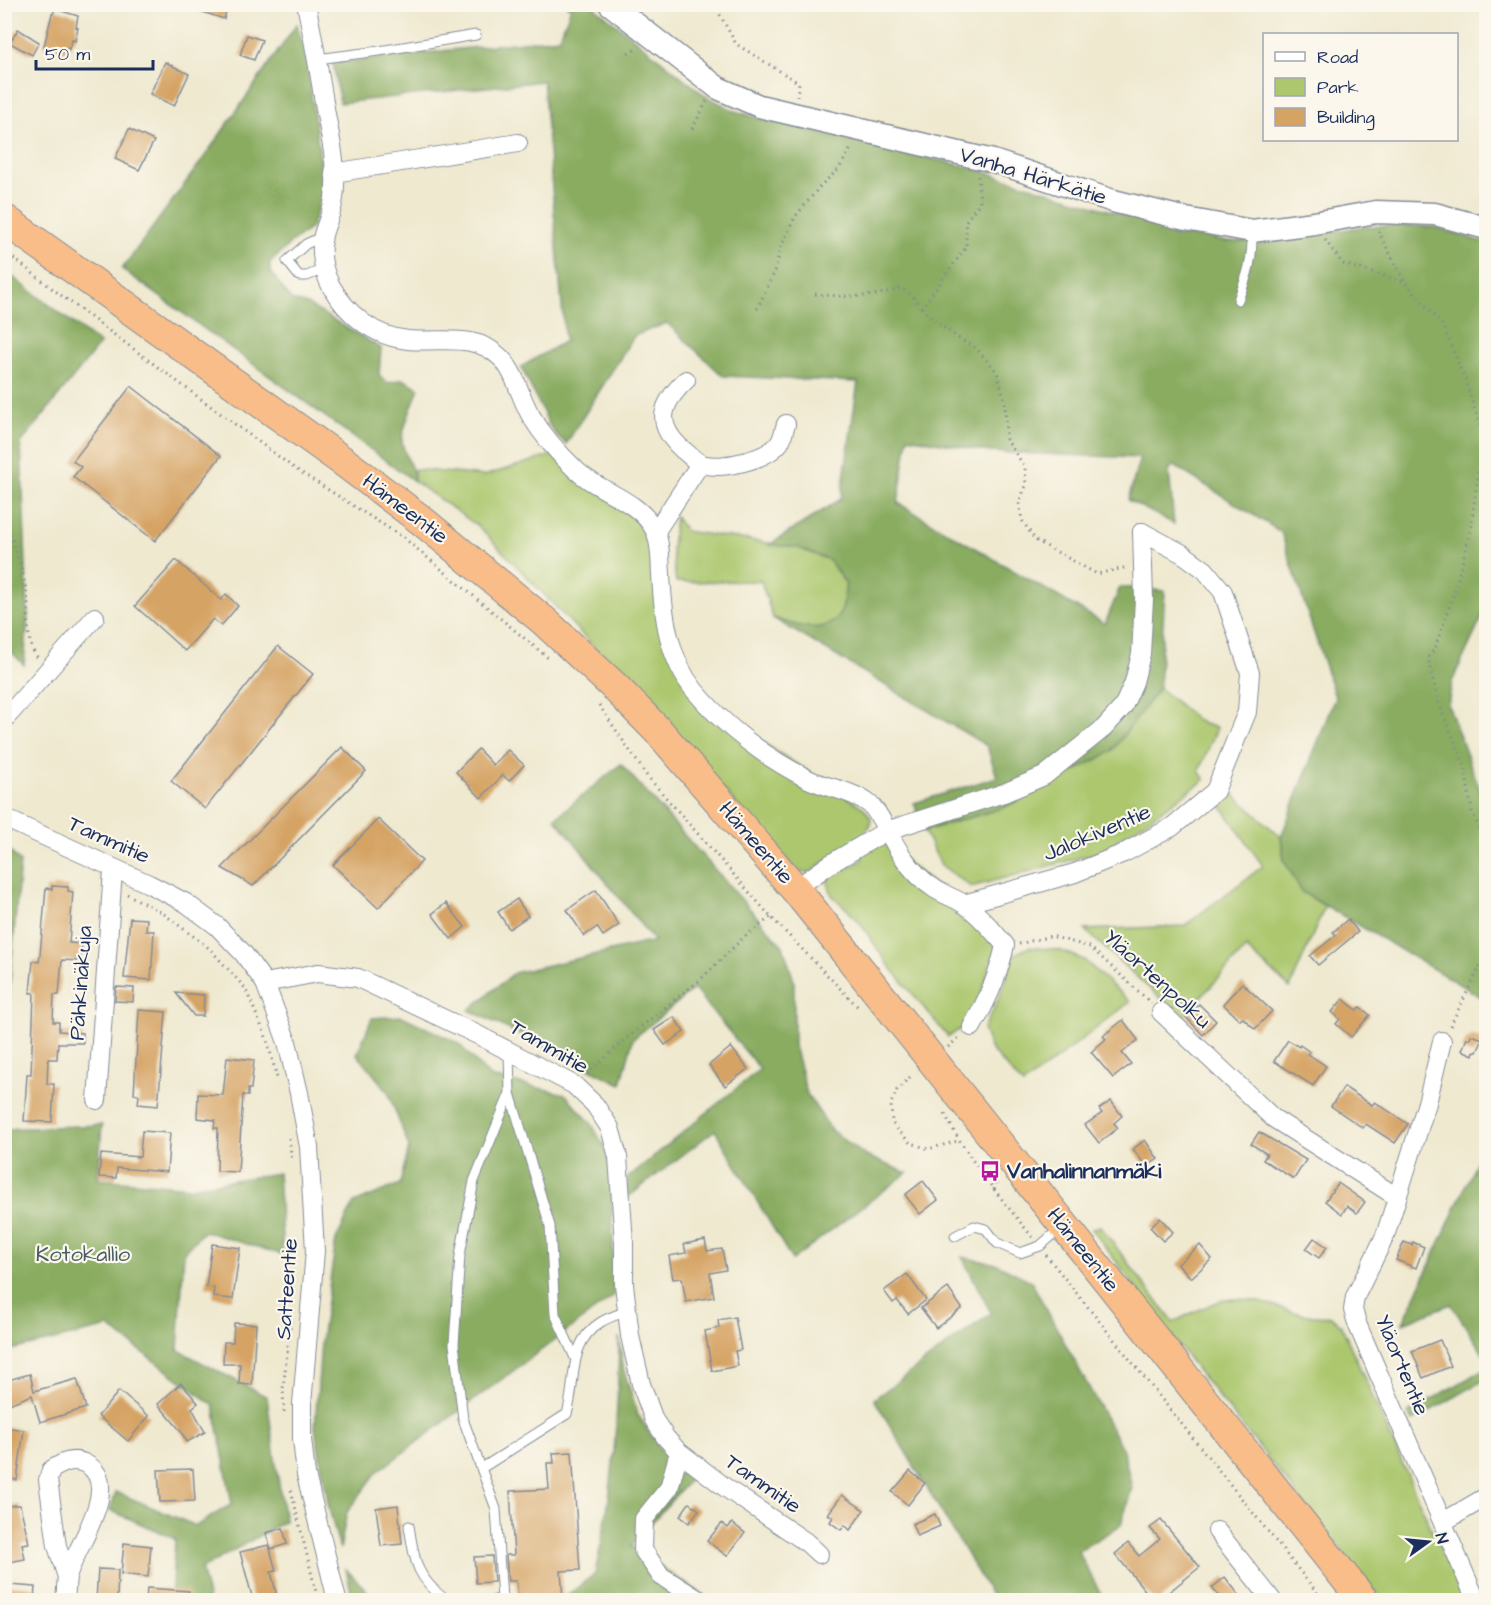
<svg xmlns="http://www.w3.org/2000/svg" width="1491" height="1605" viewBox="0 0 1491 1605" font-family="'Architects Daughter',sans-serif">
<rect width="100%" height="100%" fill="#fbf7ec"/>
<filter id="ink" filterUnits="userSpaceOnUse"><feTurbulence type="fractalNoise" baseFrequency=".0167" numOctaves="2"/><feDisplacementMap in="SourceGraphic" scale="12" xChannelSelector="R" yChannelSelector="G"/><feConvolveMatrix kernelMatrix="1 2 1 2 8 2 1 2 1" color-interpolation-filters="sRGB"/></filter>
<filter id="wash" filterUnits="userSpaceOnUse"><feTurbulence type="fractalNoise" baseFrequency=".008" numOctaves="4" result="noise"/><feDisplacementMap in="SourceGraphic" scale="24" xChannelSelector="R" yChannelSelector="G"/><feGaussianBlur stdDeviation="1.35" result="paint"/><feColorMatrix in="noise" values="0 0 0 0 0 0 0 0 0 0 0 0 0 0 0 0 0 1.4 0 .05"/><feComposite in="paint" operator="in"/></filter>
<g filter="url(#wash)">
<rect width="100%" height="100%" fill="#efe9d0"/>
<!-- green -->
<g fill="#acc76e" stroke="#647b66" stroke-width="1.5">
<path d="M552,455L631,514L649,534L690,695L864,808L871,818L870,826L862,835L809,873L797,872L621,675L479,527L414,481V469L484,476Z"/>
<path d="M675,516L685,531L796,547L816,553L829,560L846,584C845,592 845,605 841,612C828,638 795,625 773,618L761,581L676,582L672,550Z"/>
<path d="M1159,688L1201,723L1217,728L1199,771L1205,780L1101,852L971,887L941,865L924,831L1005,807L1111,752Z"/>
<path d="M1232,793L1281,837L1284,860L1302,892L1325,906L1290,988L1246,948L1182,1018L1085,930L1184,926L1263,866L1219,803Z"/>
<path d="M882,841L960,906L997,947L971,1022L948,1037L888,964L858,920L832,895L827,880L830,869L848,863L851,867L862,860L860,853Z"/>
<path d="M1029,947L1059,950L1084,960L1130,1002L1023,1085L991,1050L983,1029C996,1006 1007,982 1013,955Z"/>
<path d="M1100,1226L1173,1322C1187,1316 1212,1302 1225,1300C1262,1293 1295,1321 1331,1316L1341,1325L1463,1600H1384L1367,1582L1194,1366L1092,1229Z"/>
</g>
<!-- forest -->
<g fill="#89ac61" stroke="#526e60" stroke-width="1.5">
<path d="M566,5H592L706,96L735,111L769,121L972,168L1173,230L1227,242L1284,241L1353,228L1396,225L1436,227L1486,243V609L1452,682L1448,705L1486,806V1000L1302,892L1284,860L1281,837L1335,697L1281,532L1173,465L1169,471L1174,524L1128,500L1140,458L990,452L908,437L898,503L1105,624L1120,587L1165,591L1159,688L1111,752L1005,807L924,831L914,803L997,777L987,746L773,618C795,625 827,638 841,612C845,605 844,592 846,584L829,560L796,547L769,545L841,499L858,382L723,376L667,323L634,336L566,444L552,430L521,367L565,341L543,81L340,103L333,63L559,38L571,8Z"/>
<path d="M297,24L307,62L324,189L312,227L291,243L270,263V271L291,300L308,305L381,348L379,375L388,383L403,379L419,388C415,400 402,428 402,440C402,453 414,466 414,481L122,269L203,159Z"/>
<path d="M5,271L100,344L21,443L28,614L24,665L5,645Z"/>
<path d="M621,764L783,946L794,981V1046L807,1094L831,1130L866,1156L907,1173L792,1260L715,1130L628,1197L626,1179L760,1069L694,989L633,1039L621,1084L469,1010L514,973L654,941L555,818Z"/>
<path d="M5,846L20,862L5,1041Z"/>
<path d="M402,1016L458,1043L490,1077L565,1094L591,1123L611,1158L614,1296L377,1472L347,1512L340,1549L329,1508L315,1428L321,1342L336,1240L354,1203L400,1184L409,1147L388,1092L357,1054L372,1018Z"/>
<path d="M102,1125L98,1179L190,1187L278,1173L283,1255L204,1231L184,1252L178,1350L267,1397L275,1459L285,1521L201,1569L209,1600H171L175,1539L110,1510L116,1492L196,1526L232,1504L214,1406L109,1327L7,1351L5,1354V1129Z"/>
<path d="M1486,1141V1358L1451,1304L1403,1323Z"/>
<path d="M962,1257L997,1264L1031,1281L1123,1450L1132,1488L1121,1525L1078,1551L1104,1600H994L874,1399L991,1313Z"/>
<path d="M619,1337L624,1371L638,1415L663,1453L694,1475L631,1546L711,1600H561L595,1574C599,1553 604,1532 607,1511C616,1453 618,1395 619,1337Z"/>
<path d="M1486,1368V1379L1413,1421L1408,1413Z"/>
<path d="M346,1569L376,1600H353Z"/>
</g>
<g id="blocks">
<!-- building -->
<g fill="#d5a364">
<path d="M187,4H228L224,19L187,7Z"/>
<path d="M55,9L78,16L76,27L78,28L75,41L72,40L69,49L66,48L65,52L44,46L52,14H53Z"/>
<path d="M18,29L39,42L32,55L10,43Z"/>
<path d="M247,35L262,40L254,60L240,55Z"/>
<path d="M165,62L189,74L174,106L150,94Z"/>
<path d="M129,129L154,141L139,170L115,159Z"/>
<path d="M131,386L221,456L155,541L73,477L81,467L73,461Z"/>
<path d="M176,560L221,600L226,594L238,606L221,626L213,619L185,651L135,606Z"/>
<path d="M278,646L313,674L205,809L171,781Z"/>
<path d="M342,747L366,771L253,886L222,868Z"/>
<path d="M478,749L493,765L508,750L524,765L509,781L503,775L481,798L456,772Z"/>
<path d="M378,819L422,861L378,908L333,865Z"/>
<path d="M52,886L68,887V891L73,892L69,943L82,944L80,961L62,960L59,995H54L53,1022H59V1031L83,1033V1043H58L57,1059H48L47,1084H54L52,1122L24,1121L27,1074H31L34,993H30L33,961L39,962L40,955L46,888L52,889Z"/>
<path d="M596,890L619,925L603,936L597,927L584,936L567,910Z"/>
<path d="M517,899L528,916L509,929L498,912Z"/>
<path d="M446,903L465,927L451,939L432,914Z"/>
<path d="M130,918L147,919L146,931H154L151,980L124,978Z"/>
<path d="M1348,919L1358,932L1318,965L1310,956L1336,935L1333,932Z"/>
<path d="M1242,983L1272,1011L1255,1029L1243,1018L1240,1020L1223,1004Z"/>
<path d="M116,987L134,988L133,1002L115,1001Z"/>
<path d="M176,993L204,995L203,1016H194Z"/>
<path d="M1343,999L1357,1010L1360,1007L1370,1015L1351,1037L1336,1024L1340,1019L1332,1012Z"/>
<path d="M1199,1004L1216,1021L1203,1035L1186,1017Z"/>
<path d="M139,1010L166,1012L158,1106L138,1104L139,1095L134,1094Z"/>
<path d="M674,1017L684,1032L665,1045L654,1030Z"/>
<path d="M1123,1020L1138,1040L1122,1053L1131,1064L1113,1078L1091,1052L1106,1039L1103,1036Z"/>
<path d="M1471,1035L1483,1039L1477,1052L1474,1051L1473,1055L1462,1050L1467,1038L1470,1039Z"/>
<path d="M1288,1040L1299,1047L1300,1045L1310,1052L1308,1054L1326,1066L1313,1086L1274,1061Z"/>
<path d="M731,1047L748,1069L725,1086L709,1065Z"/>
<path d="M227,1057L254,1060L251,1089H248V1096L243,1095L238,1172L217,1171L218,1128H214L215,1120L197,1118L198,1094L223,1095Z"/>
<path d="M1344,1087L1372,1105L1375,1102L1408,1124L1395,1143L1366,1124L1363,1128L1331,1106Z"/>
<path d="M1111,1101L1122,1116L1114,1123L1118,1128L1099,1143L1085,1125L1102,1113L1099,1109Z"/>
<path d="M142,1131L170,1133L167,1172L117,1168L116,1178L99,1177L101,1154L140,1157Z"/>
<path d="M1259,1132L1306,1160L1294,1179L1263,1160L1267,1154L1251,1144Z"/>
<path d="M1145,1140L1158,1159L1146,1167L1133,1149Z"/>
<path d="M923,1181L938,1200L920,1214L905,1195Z"/>
<path d="M1338,1183L1365,1202L1357,1213L1347,1206L1342,1214L1325,1201Z"/>
<path d="M1160,1218L1173,1232L1163,1241L1150,1227Z"/>
<path d="M1314,1238L1327,1247L1319,1258L1306,1249Z"/>
<path d="M705,1240L707,1251L722,1249L726,1270L710,1273L714,1297L686,1302L682,1278L673,1279L669,1256L686,1253L684,1244Z"/>
<path d="M1404,1242L1412,1245L1413,1242L1424,1247L1416,1268L1396,1260Z"/>
<path d="M212,1244L240,1248L233,1299L213,1297L214,1288L206,1287Z"/>
<path d="M1200,1245L1212,1259L1191,1278L1178,1264Z"/>
<path d="M907,1274L926,1300L908,1314L897,1300L893,1303L884,1291Z"/>
<path d="M948,1288L962,1308L936,1328L921,1308Z"/>
<path d="M735,1317L741,1350L735,1351L738,1366L712,1371L705,1331L719,1328L718,1320Z"/>
<path d="M234,1323L256,1324L252,1385L239,1384L240,1364H223L224,1342H233Z"/>
<path d="M1440,1340L1451,1366L1423,1378L1412,1351Z"/>
<path d="M30,1374L34,1391L77,1379L86,1408L40,1422L32,1395L4,1406V1381Z"/>
<path d="M181,1383L198,1403L192,1408L205,1432L187,1442L180,1430L158,1404Z"/>
<path d="M119,1391L149,1416L128,1441L98,1416Z"/>
<path d="M4,1427L24,1430L17,1480L4,1478Z"/>
<path d="M572,1452L580,1570L561,1571L563,1600H519L516,1581H508L506,1555H514L510,1491L549,1489L547,1463H554L553,1453Z"/>
<path d="M193,1469L195,1501L160,1502L158,1470Z"/>
<path d="M910,1471L925,1483L908,1505L892,1492Z"/>
<path d="M842,1495L864,1510L850,1530L845,1525L841,1530L830,1522L833,1517L828,1514Z"/>
<path d="M689,1503L699,1510L689,1523L680,1516Z"/>
<path d="M15,1505H20L29,1543L22,1544L25,1559L4,1563V1507Z"/>
<path d="M398,1505L402,1544L381,1546L376,1508Z"/>
<path d="M935,1514L940,1526L917,1536L912,1524Z"/>
<path d="M1161,1520L1200,1567L1159,1600H1153L1115,1554L1128,1543L1139,1556L1160,1539L1150,1528Z"/>
<path d="M722,1523L728,1528L732,1523L745,1533L727,1556L707,1541Z"/>
<path d="M283,1528L287,1544L271,1549L266,1533Z"/>
<path d="M124,1543L151,1546L148,1577L121,1574Z"/>
<path d="M269,1545L276,1571L271,1572L277,1596L253,1600L240,1552Z"/>
<path d="M492,1556L494,1582L476,1583L474,1557Z"/>
<path d="M98,1569L118,1570L117,1600H96Z"/>
<path d="M1225,1577L1243,1600H1222L1212,1588Z"/>
<path d="M9,1585L35,1587L34,1600H8Z"/>
<path d="M147,1588L189,1591L188,1600H146Z"/>
</g>
</g>
</g>
<g filter="url(#ink)">
<use href="#blocks" fill-opacity="0" stroke="#858c97" stroke-width="1.5"/>
<g fill="none" stroke-linecap="round" stroke-linejoin="round">
<!-- service casing -->
<g stroke="#858c97" stroke-width="11">
<g id="service">
<path d="M317,59L379,51L476,35"/>
<path d="M323,236L306,244L287,261L299,276H307L324,269"/>
<path d="M1238,300C1248,274 1253,258 1252,231"/>
<path d="M510,1093L550,1226L555,1314L575,1358"/>
<path d="M955,1236L974,1226L986,1229L997,1243L1020,1253L1040,1246L1062,1227"/>
<path d="M482,1468L567,1414C577,1380 567,1343 601,1322C609,1317 619,1314 627,1311"/>
<path d="M409,1526C415,1563 416,1577 446,1600"/>
<path d="M495,1600L502,1599L496,1509L463,1419L454,1344L460,1255L474,1181L510,1093L509,1051"/>
</g>
</g>
<!-- minor casing -->
<g stroke="#858c97" stroke-width="20">
<g id="minor">
<path d="M306,4C314,41 320,77 326,114C331,140 338,170 334,198C333,211 326,223 323,235C320,252 323,271 331,286C347,315 375,337 408,340C441,343 475,332 501,358C516,373 520,398 531,416C543,436 560,455 577,471C600,492 638,500 654,529C661,541 660,560 661,574C663,615 668,658 695,691C725,727 766,758 808,779C826,788 851,790 868,803C880,811 892,843 903,857C912,870 922,881 935,889C944,895 955,898 964,904C980,915 993,931 1005,945C999,975 987,1001 972,1027"/>
<path d="M334,173L518,143"/>
<path d="M686,380C661,404 654,424 683,450C689,454 695,462 702,464C721,470 768,460 780,442C783,437 784,430 786,424"/>
<path d="M656,531L700,464"/>
<path d="M4,720L95,617"/>
<path d="M4,818L149,884L186,903L217,926L243,953L265,983L318,973L358,978L478,1035L574,1085L595,1105L610,1128L618,1157L624,1243V1284L630,1336L641,1384L654,1420L666,1438L679,1452L726,1488L806,1542L819,1554"/>
<path d="M795,889L830,864L886,831L1004,793L1044,776L1104,728L1123,707L1134,682L1141,654L1144,599L1142,532"/>
<path d="M964,904L1075,873L1124,853L1172,827L1215,791L1247,712L1250,673L1223,592L1205,570L1183,554L1142,532"/>
<path d="M265,983L287,1042L299,1093L309,1147L315,1251L302,1404V1439L306,1475L337,1600"/>
<path d="M1161,1012L1273,1118L1397,1197"/>
<path d="M1442,1041L1427,1103L1385,1236L1355,1297L1353,1310L1358,1326L1476,1600"/>
<path d="M97,1100L113,870"/>
<path d="M679,1452L669,1488L644,1519L643,1550L661,1576L699,1600"/>
<path d="M1443,1522L1486,1497"/>
<path d="M1217,1531L1272,1600"/>
<path d="M65,1600C66,1593 66,1584 67,1577C74,1549 124,1484 86,1464C73,1457 62,1463 51,1470L48,1480L57,1546L67,1577"/>
</g>
</g>
<!-- tertiary casing -->
<g stroke="#858c97" stroke-width="25">
<path id="tertiary" d="M610,4L718,88L759,106L993,161L1113,201L1186,219L1252,231L1314,223L1376,212L1435,214L1486,228"/>
</g>
<!-- trunk casing -->
<g stroke="#858c97" stroke-width="32">
<path id="trunk" d="M4,219L344,462L421,520L544,621L615,687L661,734L797,891L1363,1600"/>
</g>
<!-- path -->
<g stroke="#858c97" stroke-width="3" stroke-dasharray="1.5 4.5" stroke-linecap="butt">
<path d="M714,4L736,44L799,83L797,96"/>
<path d="M628,53L637,49"/>
<path d="M692,129L707,101"/>
<path d="M978,176L980,202L966,221V247L922,308L935,321L958,338L976,348L997,372L1005,401L1006,439L1025,467L1026,486L1019,502L1022,520L1035,540L1097,574L1128,567"/>
<path d="M1378,231L1405,282"/>
<path d="M1325,240L1343,264L1405,282L1443,326L1465,379L1483,435L1471,528L1455,590L1435,648L1428,658L1439,704L1464,764L1472,811L1486,846"/>
<path d="M4,251L62,296L294,468L404,538L548,658"/>
<path d="M815,294C845,297 871,299 900,288L911,294L922,308"/>
<path d="M757,309L775,271L781,247L795,217L822,184L839,169L851,148"/>
<path d="M4,517C14,543 22,568 27,594C30,615 24,642 38,658"/>
<path d="M599,705L647,776L771,917L860,1009"/>
<path d="M127,894L164,914L210,949L245,988L267,1039L277,1078"/>
<path d="M1019,944L1051,936L1090,947L1151,1003"/>
<path d="M1450,1026L1486,955"/>
<path d="M948,1047L961,1036"/>
<path d="M587,1074L628,1037L701,979L744,937L771,917"/>
<path d="M910,1077L897,1090L891,1103L892,1123L909,1142L928,1149L958,1141"/>
<path d="M945,1114C968,1160 1001,1198 1033,1238"/>
<path d="M289,1138L292,1161"/>
<path d="M994,1190L997,1181"/>
<path d="M1046,1255L1323,1600"/>
<path d="M284,1412L283,1389L292,1311"/>
<path d="M291,1490L318,1600"/>
</g>
<!-- service -->
<use href="#service" stroke="#fff" stroke-width="9"/>
<!-- minor -->
<use href="#minor" stroke="#fff" stroke-width="18"/>
<!-- tertiary -->
<use href="#tertiary" stroke="#fff" stroke-width="22"/>
<!-- trunk -->
<use href="#trunk" stroke="#f8bd89" stroke-width="30"/>
</g>
</g>
<!-- icons -->
<defs>
<g id="bus-bare" transform="scale(1.62)"><path d="M-5-6H5V4H4V6H2V4H-2V6H-4V4H-5ZM-3.5-4V0h7V-4ZM-3.5 1.2v1.5H-2V1.2ZM2 1.2v1.5H3.5V1.2Z" fill="#b5179e" stroke="#fbf7ec" stroke-width="2.5" paint-order="stroke"/></g>
</defs>
<g fill-rule="evenodd">
<use href="#bus-bare" x="990" y="1171"/>
</g>
<g text-anchor="middle" dominant-baseline="central" stroke-width="4.5" stroke-linejoin="round" paint-order="stroke">
<!-- street labels -->
<g font-size="22" fill="#1b2f5e" stroke="#fbf7ec">
<text transform="translate(1033 176) rotate(17)">Vanha Härkätie</text>
<text transform="translate(405 509) rotate(37)">Hämeentie</text>
<text transform="translate(1097 833) rotate(-23)">Jalokiventie</text>
<text transform="translate(109 840) rotate(24)">Tammitie</text>
<text transform="translate(756 843) rotate(49)">Hämeentie</text>
<text transform="translate(1157 979) rotate(42)">Yläortenpolku</text>
<text transform="translate(81 983) rotate(-86)">Pähkinäkuja</text>
<text transform="translate(549 1047) rotate(30)">Tammitie</text>
<text transform="translate(1083 1250) rotate(51)">Hämeentie</text>
<text transform="translate(287 1289) rotate(-86)">Satteentie</text>
<text transform="translate(1402 1365) rotate(67)">Yläortentie</text>
<text transform="translate(763 1484) rotate(35)">Tammitie</text>
</g>
<!-- poi labels -->
<g font-size="22" font-weight="bold" fill="#1b2f5e" stroke="#fbf7ec" text-anchor="start">
<text x="1007" y="1171">Vanhalinnanmäki</text>
</g>
<!-- park labels -->
<g font-size="22" fill="#465d63" stroke="#fbf7ec">
<text x="83" y="1254">Kotokallio</text>
</g>
</g>
<!-- margin -->
<rect width="1491" height="1605" fill="none" stroke="#fbf7ec" stroke-width="24"/>
<!-- legend -->
<rect x="1263" y="33" width="195" height="108" fill="#fbf7ec" stroke="#a1a7b3" stroke-width="1.5"/>
<rect x="1275" y="52" width="30" height="9" fill="#ffffff" stroke="#a1a7b3" stroke-width="1.5"/>
<text x="1317" y="63" font-size="18" fill="#1b2f5e">Road</text>
<rect x="1275" y="78" width="30" height="18" fill="#acc76e" stroke="#a1a7b3" stroke-width="1.5"/>
<text x="1317" y="93" font-size="18" fill="#1b2f5e">Park</text>
<rect x="1275" y="108" width="30" height="18" fill="#d5a364" stroke="#a1a7b3" stroke-width="1.5"/>
<text x="1317" y="123" font-size="18" fill="#1b2f5e">Building</text>
<!-- north arrow -->
<g transform="translate(1428 1542) rotate(75)" stroke="#fbf7ec" stroke-width="4.5" paint-order="stroke">
<path d="M0-4.5L10 22L0 15L-10 22Z" fill="#1b2f5e"/>
<text y="-9" font-size="16" font-weight="bold" text-anchor="middle" fill="#1b2f5e">N</text>
</g>
<!-- scale -->
<path d="M36 60v9h117v-9" fill="none" stroke="#1b2f5e" stroke-width="3"/>
<text x="45" y="60" font-size="18" fill="#1b2f5e" stroke="#fbf7ec" stroke-width="4.5" paint-order="stroke">50 m</text>
</svg>
